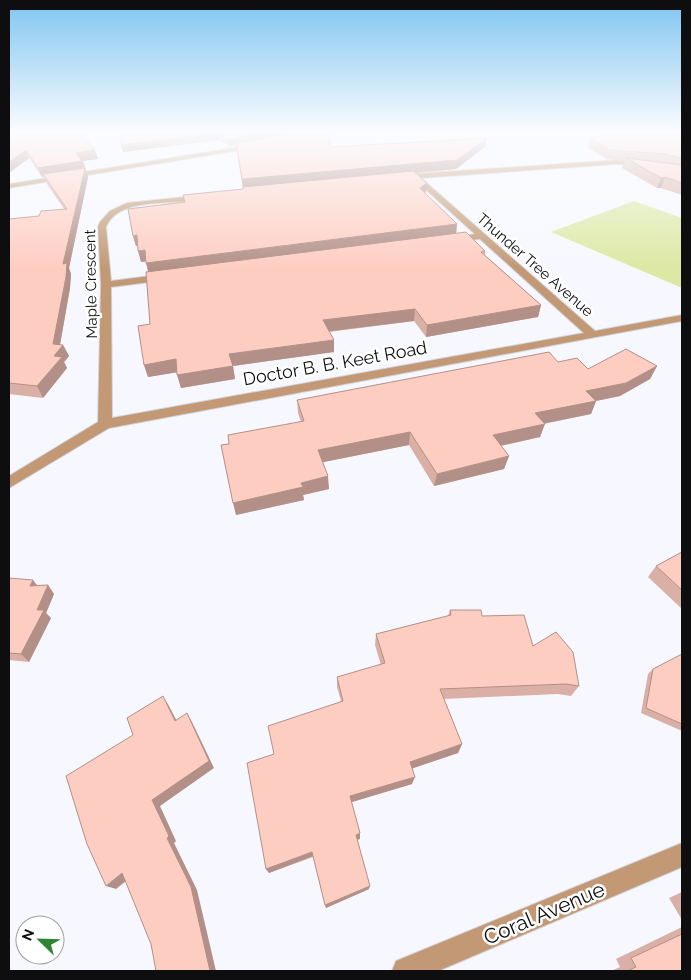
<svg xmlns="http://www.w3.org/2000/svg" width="691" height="980" viewBox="0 0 691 980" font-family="Raleway,sans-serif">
<rect width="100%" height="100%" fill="#f7f8ff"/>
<!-- green -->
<path fill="#dce8a3" d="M634,201L682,218V288L551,232Z"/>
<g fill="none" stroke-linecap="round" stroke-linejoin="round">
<!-- minor casing -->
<g stroke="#d2d3d9" stroke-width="2">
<g id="minor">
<path d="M332,131H348L309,139L306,137Z"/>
<path d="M257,144L259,147L9,188V184Z"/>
<path d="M618,160L647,161L682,170V174L647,165L618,164L421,178L595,331L682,315V321L109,428L9,488V476L98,422L101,285L98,227L100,222L110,211L127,203L204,195L208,197C203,200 195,200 189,201C164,204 117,199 106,227L111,281L166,274L171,277L166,280L111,287L112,418L584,333L480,239L449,242V238L475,234L413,178L398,179L394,177L398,175Z"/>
<path d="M682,843V867L438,971H392L396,961Z"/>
</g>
</g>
<!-- minor -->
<use href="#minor" fill="#c29974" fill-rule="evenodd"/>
</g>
<!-- wall -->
<g fill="#dab0a6">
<path d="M122,131H328L330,147L487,138L486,146L456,169L416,173L426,192L425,193L457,224L456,233L485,251V255L541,305L538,317L426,337L414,321L329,332L334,352L233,366L235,379L181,388L177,372L148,377L144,365L150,324L148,272L146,261L141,262L138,246H136L133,236L185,202L183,195L243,189L236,145L229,146L219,140L123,152L121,145Z"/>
<path d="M682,131V195L661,188H657L622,168L625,161L607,159L588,148L590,139Z"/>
<path d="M9,133L95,150L98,159L83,161L88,177L69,268L71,274L70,288L60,345H63L69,356L64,362L67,368L43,398L9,394V219L39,216L64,209L47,184L44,176L42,177L29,158L9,173Z"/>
<path d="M558,362L588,369L657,366L650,379L620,396L596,401L591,414L544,424L540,437L501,446L509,456L504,469L434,486L409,445L323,462L329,489L303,495L304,500L236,515L229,444L301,422L298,413L297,400Z"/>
<path d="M682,552V609L648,577L656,566Z"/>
<path d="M9,578L38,585H48L54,594L46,613L51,618L29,662L9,660Z"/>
<path d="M450,610L482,616L533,646L579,686L571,696L558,694L444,699L462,744L458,753L412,768V784L351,802L360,839L357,840L369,889L326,908L313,857L269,873L266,869L274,754L341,701L337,687V677L381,665L375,645L376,634L448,616Z"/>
<path d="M682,654V731L641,713L648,674L653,669Z"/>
<path d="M682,892V920L669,898Z"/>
<path d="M682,927V971H611L620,967L616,959Z"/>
</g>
<!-- shaded-wall -->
<g fill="#b29087">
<path d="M275,131H318L229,146L228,139Z"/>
<path d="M218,133L219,140L123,152L121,145Z"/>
<path d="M487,138L486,146L456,169L243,189L242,179Z"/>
<path d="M26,150L29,158L9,173V162Z"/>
<path d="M95,150L98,159L83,161L88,177L69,268L71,274L70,288L59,350L63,345L69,356L64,362L67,368L43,398L37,386L54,356L53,344L63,264L85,170L43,174L44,176L42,177L38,168L76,153Z"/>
<path d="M665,177L661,188H657L661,178Z"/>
<path d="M427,183L426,192L419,197L420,188Z"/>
<path d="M457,224L456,235L149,274L146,263Z"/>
<path d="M137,235L140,246H136L133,236Z"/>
<path d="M145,250L148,261L141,262L138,251Z"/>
<path d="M541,305L538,317L426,337L427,325Z"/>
<path d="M415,309L414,321L323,332V320Z"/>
<path d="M334,340V352L233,366L235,379L181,388L177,375L229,354Z"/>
<path d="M176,359L179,372L148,377L144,365Z"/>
<path d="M657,366L650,379L620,396L581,404L586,391Z"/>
<path d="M596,401L591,414L531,426L535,413Z"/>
<path d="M545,424L540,437L489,448L493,435Z"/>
<path d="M410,432L409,445L319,463L318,450Z"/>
<path d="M509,456L504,469L434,486L437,474Z"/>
<path d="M328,476L329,489L303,495L304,500L236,515L233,503L301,483Z"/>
<path d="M33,580L40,589L30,586Z"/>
<path d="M48,585L54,594L46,613L51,618L29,662L21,654L37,610Z"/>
<path d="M163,696L169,706L181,729L175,721Z"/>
<path d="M187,713L192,722L214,768L160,806L176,841L174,843L197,890L216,971H210L167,838L152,800Z"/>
<path d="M462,744L458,753L408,770L410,762Z"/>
<path d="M415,777L412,784L349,803L350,796Z"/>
<path d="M360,833V839L355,840L356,835Z"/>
<path d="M312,852L313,856L269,873L266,869Z"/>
<path d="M122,873L131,877L116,889L106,886Z"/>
<path d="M370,886L369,889L326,908L325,905Z"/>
</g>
<!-- building -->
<g fill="#fecdc1" stroke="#b29087">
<path d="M22,131H78L95,150L76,153L82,161L38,168L26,150L9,162V133Z"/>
<path d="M122,131H275L228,139L218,133L121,145Z"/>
<path d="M307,131H328L330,147L487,138L457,160L242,179L236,143Z"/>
<path d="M616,131H682V158L664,154L610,150L590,139Z"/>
<path d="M626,158L682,165V183L665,177L661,178Z"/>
<path d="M85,168L63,264L67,263L66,277L53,344L63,345L54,356L62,357L37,386L9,383V219L39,216L41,211L67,209L43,174Z"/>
<path d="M413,171L427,183L420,188L457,224L146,263L145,250L138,251L137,235L133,236L128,209L185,202L183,195L243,189V187Z"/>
<path d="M466,232L485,251L481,252L541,305L427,325L415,309L323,320L334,340L229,354L233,366L177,375L176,359L144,365L138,326L150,324L146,272Z"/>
<path d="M626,349L657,366L626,383L586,391L596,401L535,413L545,424L493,435L509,456L437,474L410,432L318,450L328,476L301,483L303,487L233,503L221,445L229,444L228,435L304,421L297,400L549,352L558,362L577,358L588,369Z"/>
<path d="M682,552V590L656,566Z"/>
<path d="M9,578L33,580L30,586L48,585L37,610H44L21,654L9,653Z"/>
<path d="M450,610H481L482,616L524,615L533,646L556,632L573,652L579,686L566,684L440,689L462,744L410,762L415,777L350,796L360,833L356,835L370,886L325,905L312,852L266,869L247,763L274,754L268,726L343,701L337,677L385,663L376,634L451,615Z"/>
<path d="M682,654V724L646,708L653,669Z"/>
<path d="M163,696L175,721L187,713L209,761L152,800L169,836L167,838L191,887L210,971H156L151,944L122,873L106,886L87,844L66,776L133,735L127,718Z"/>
<path d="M682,934V971H627L636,967L631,958Z"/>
</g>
<!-- sky -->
<linearGradient id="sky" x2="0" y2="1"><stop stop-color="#7fc5f0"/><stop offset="0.49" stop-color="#fbfcff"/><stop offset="1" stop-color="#fbfcff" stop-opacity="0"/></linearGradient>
<rect width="691" height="269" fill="url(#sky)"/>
<g text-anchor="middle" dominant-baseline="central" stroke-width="5" stroke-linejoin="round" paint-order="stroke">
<!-- far-street labels -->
<g font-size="15" fill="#0e0e10" stroke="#fff">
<text transform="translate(535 265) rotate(41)">Thunder Tree Avenue</text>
<text transform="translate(91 284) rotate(-91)">Maple Crescent</text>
</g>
<!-- street labels -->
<g font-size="18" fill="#0e0e10" stroke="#fff">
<text transform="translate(335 363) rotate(-10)">Doctor B. B. Keet Road</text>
</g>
<!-- near-street labels -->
<g font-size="21" fill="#0e0e10" stroke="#fff">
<text transform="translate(544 913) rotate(-23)">Coral Avenue</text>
</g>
</g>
<!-- border -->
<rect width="691" height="980" fill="none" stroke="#0e0e10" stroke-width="20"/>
<!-- north arrow -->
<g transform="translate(40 940) rotate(293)"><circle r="24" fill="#ffffff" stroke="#9f9f9f"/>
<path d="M0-4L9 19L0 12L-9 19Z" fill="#2f8331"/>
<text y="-8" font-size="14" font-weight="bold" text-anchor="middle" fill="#0e0e10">N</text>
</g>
</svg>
